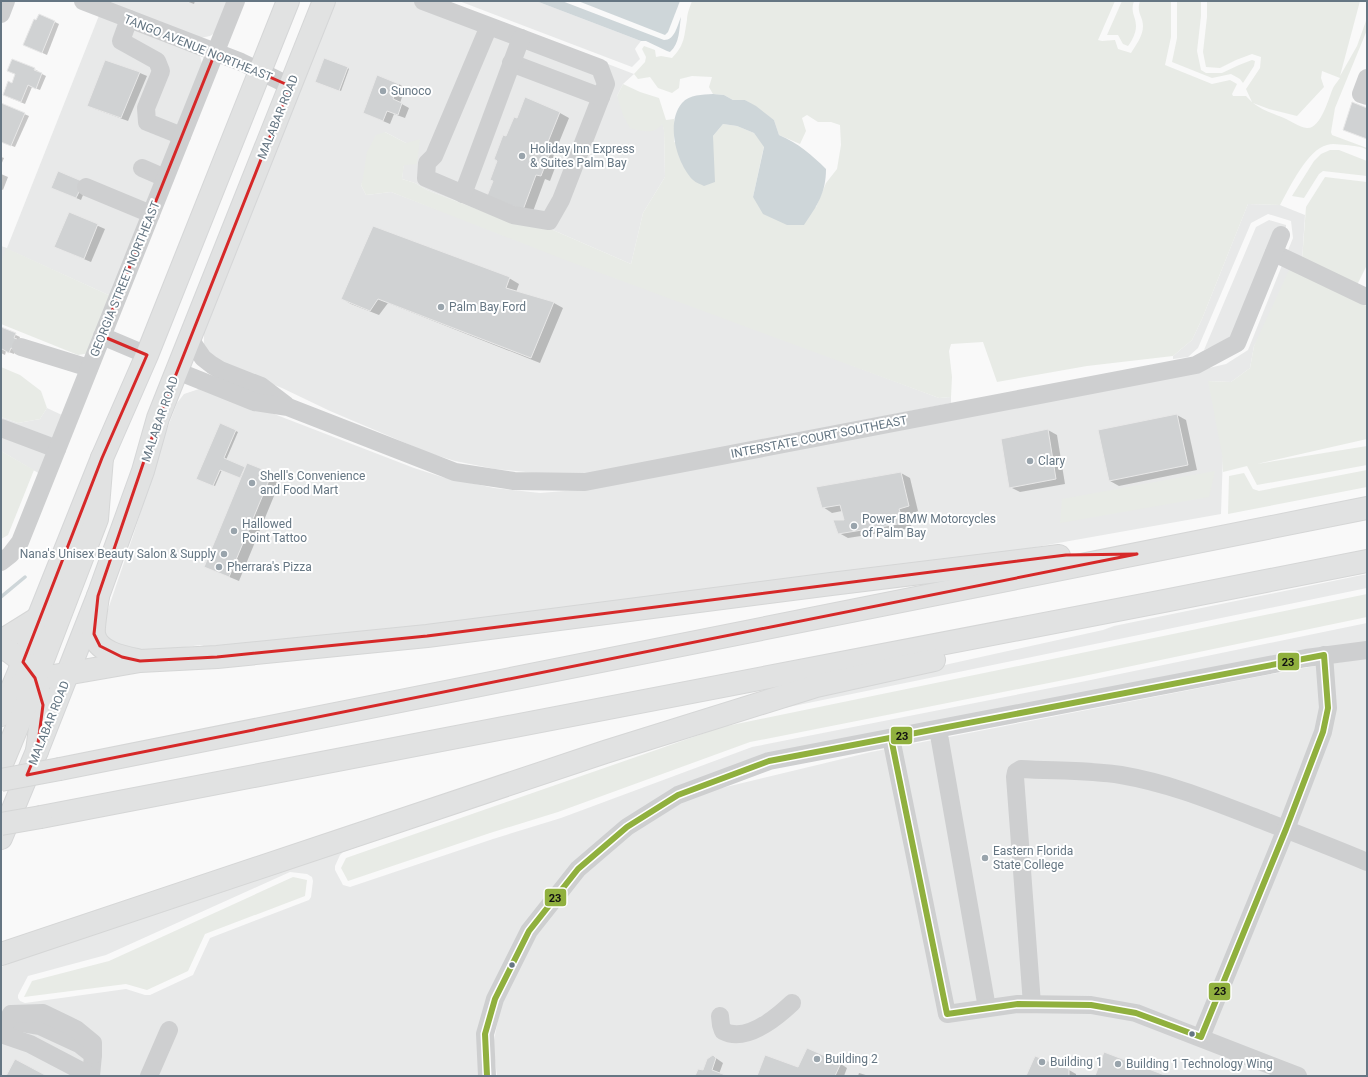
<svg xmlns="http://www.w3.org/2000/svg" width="1368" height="1077" viewBox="0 0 1368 1077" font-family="Roboto,sans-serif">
<rect width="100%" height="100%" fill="#f9f9f9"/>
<!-- built -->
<g fill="#e8e9e9" fill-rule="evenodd">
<path d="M105,1H230L218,31L210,36L200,38Z"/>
<path d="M336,1H443L634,74L623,84L617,96L663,123L664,130L665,177L643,213L631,264L546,227L490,214L427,190L415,183L402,179L406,143L385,132L361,185L366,195L391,192L939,398L951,397V403L594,473L546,474L495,469L455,461L429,453L330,411L282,388L218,362L210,354L204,345V331Z"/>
<path d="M459,1H536L641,41L637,46L635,49L640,59L632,67Z"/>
<path d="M100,13L195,52L200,56L202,64L113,297L7,249L1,264V246L7,248Z"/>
<path d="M1248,204L1280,205L1305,215L1302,261L1254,346L1250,368L1231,382L1209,381L1223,454L1221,514L997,554L823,579L221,650L200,645L143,653L107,641L103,624L133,536L166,432L177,403L184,394L202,388L217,392L414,468L442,477L494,488L540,493L577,490L1192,372L1226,364L1248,350L1293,238L1291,221L1268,214L1251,223L1198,348L1188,357L1173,359V356L1192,340L1202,319Z"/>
<path d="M1269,220L1286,225V230L1277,227L1231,339L1204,350L1256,227Z"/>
<path d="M47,408L64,416L40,474L1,451V417L18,423L40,419Z"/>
<path d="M1367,574V588L740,717L818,693L1103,630L1114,626Z"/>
<path d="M1367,623V644L674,789L522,928L480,1076H1V967L23,958L663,741L343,852L340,855L335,866V870L343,885L350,887L493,839L561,818L752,747L1081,682ZM290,872L307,874L312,877L313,881L311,897L309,900L210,938L193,975L150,995H145L126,989L25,1003L20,1001L18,998V995L28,976L106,955Z"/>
<path d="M1367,658V1076H497L493,1045L501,1005L535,935L580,879L625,836L697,794L871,752L1303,668Z"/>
</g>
<!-- green -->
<g fill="#e8ebe6" fill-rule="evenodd">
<path d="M692,1H1115L1098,40L1102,41L1115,40L1118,49L1131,53C1136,45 1143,36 1143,26C1143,16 1136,13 1140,1H1171V37L1165,65L1212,84L1230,80L1237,84L1232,94L1233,96H1246L1252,102L1246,89L1260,68L1261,57L1252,54L1236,60L1220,68L1206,67L1203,52L1207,17V1H1360L1340,76L1357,46L1367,18V30L1335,108L1331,132L1332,135L1367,148V150C1362,146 1353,146 1346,145C1340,145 1333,143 1327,145C1307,150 1290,187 1280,205L1248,204L1202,319L1192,340L1173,356L1087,366L997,382L983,342L951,344L949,351L952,377L951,397L939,398L568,261L391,192L366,195L361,185L363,178L367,152L376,135L385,132L406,143L420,139L417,164L404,165L402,179L415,183L427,190L490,214L546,227L631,264L643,213L665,177L664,130L662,124C654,135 642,131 630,128L623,115L617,96L623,84L640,92L659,98L666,120L674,119V142L713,156V136L723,124L737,126L754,133L764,146L753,197L816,207L826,183L837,169L841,145L840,125L831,122H818L807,115L802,118L806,131L800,144L779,135L774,120L745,100H733L724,95L713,94L709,87L712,77L692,76L680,79L679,88L672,93L658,88L650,77L638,79L634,74L645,62L646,57L642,49L644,46L655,50L656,57L661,56L672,58C685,45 684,36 687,20C687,13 690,7 692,1ZM1322,71L1340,78C1338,81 1335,84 1333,88C1329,97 1321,129 1307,128C1299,127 1291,121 1284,118C1273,113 1263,111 1253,103L1269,109L1297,116L1324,87L1321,78Z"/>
<path d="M1122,1H1134C1130,13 1136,16 1136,26C1136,33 1132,41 1128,46L1123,44L1118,35H1107Z"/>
<path d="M1177,1H1201V16L1197,51L1201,70L1206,73H1222L1239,65L1252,60L1255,61L1254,66L1243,83L1240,79L1231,74L1212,78L1172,62L1177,38Z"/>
<path d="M1330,150H1339L1367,161V176L1323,171L1319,174L1304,198L1292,196L1314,161L1321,154Z"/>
<path d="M1325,177L1367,182V265L1357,285L1302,261L1306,207Z"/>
<path d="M6,248L113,297L90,353L78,355L1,324V264Z"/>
<path d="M1290,268L1367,306V439L1257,464L1367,446V465L1257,485L1247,466L1223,472L1222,454L1208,381L1231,382L1250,368L1254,346Z"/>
<path d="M1,367L20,375L41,391L47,408L40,419L18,423L1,417Z"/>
<path d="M1,451L34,470L8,535L1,539Z"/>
<path d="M1367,470V487L1228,514L1229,476L1244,473L1253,489L1259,491Z"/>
<path d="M1215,471L1209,497L1060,523L1062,499Z"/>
<path d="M1367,594V617L1079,677L750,742L558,812L490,833L348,881L341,868L346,858L722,727Z"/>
<path d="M293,877L307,880L305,896L205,934L188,971L147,990L126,984L24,997L32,981L109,961Z"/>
</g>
<!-- water -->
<g fill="#ced6d9">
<path d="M536,1H562L664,40C675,40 677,26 681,17C679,29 680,43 670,52L667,51L646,41H641Z"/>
<path d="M578,1H680L668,32L665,35Z"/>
<path d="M713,94L724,95L733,100H745L756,106L774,120L779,135C798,143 812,155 826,169C826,193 817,206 804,225H787L763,214L753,197L764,147L754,133L737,126L723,124L713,136L715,182L704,186C701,184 696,183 693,180C677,164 665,123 682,103C690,94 702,95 713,94Z"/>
</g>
<!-- shadow -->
<g fill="#0003">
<path d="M186,1H195L194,4Z"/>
<path d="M55,22L59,24L47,55L29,47Z"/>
<path d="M106,62L140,73L147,76L128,121L95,109L88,106Z"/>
<path d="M348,68L349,69L341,91L318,82Z"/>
<path d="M34,69L38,71V72L46,76L40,90L32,87L25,104L8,97L16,75L8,71Z"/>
<path d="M399,84L405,88L400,103L409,108L405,118L394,114L390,124L364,113Z"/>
<path d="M1,104L29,116L15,147L1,142Z"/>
<path d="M560,113L569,118L553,157L558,160L550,181L545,179L532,214L498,201L506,137L517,119Z"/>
<path d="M1,157L4,158L1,165Z"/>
<path d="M1,174L8,177L3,190L1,189Z"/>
<path d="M87,185L81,200L57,190Z"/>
<path d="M69,213L105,229L91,262L62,250Z"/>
<path d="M509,278L519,284L516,292L554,303L563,308L540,363L388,303L379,315L351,304L342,299Z"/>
<path d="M1,328L20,337L14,354L6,351L5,355L1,353Z"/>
<path d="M1177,415L1186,420L1197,470L1119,486L1110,481Z"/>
<path d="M221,424L238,432L226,460L246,468L271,474L281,479L239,581L215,571L206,566L242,478L222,470L215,486L199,480Z"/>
<path d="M1048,430L1057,435L1065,484L1020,492L1010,487Z"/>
<path d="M901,473L910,478L918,511L908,515L912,528L848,538L839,533L846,521L842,511L832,513L823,507Z"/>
<path d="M713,1056L723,1063L719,1074L725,1076H696L704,1071Z"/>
<path d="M841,1064L847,1068L844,1076H758L799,1069Z"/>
<path d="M1069,1070L1076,1074V1076H1027Z"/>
<path d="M859,1073L869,1076H858Z"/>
</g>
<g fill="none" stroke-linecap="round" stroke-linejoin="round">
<!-- stream -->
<path stroke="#ced6d9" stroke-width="3.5" d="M1,597L25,577"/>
</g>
<!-- building -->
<g fill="#d0d2d3" stroke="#e8e8e8">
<path d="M39,14L55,21L42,53L23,45L34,19L36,20Z"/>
<path d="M324,58L348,67L339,91L315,82Z"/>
<path d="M12,59L35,68L34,70L42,73L36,89L28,85L21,102L3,95L8,81L12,83L15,74L7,71Z"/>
<path d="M105,60L140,72L121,118L87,106Z"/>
<path d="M377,75L399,84L393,99L402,103L398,115L387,111L383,121L363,113Z"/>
<path d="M525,97L560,112L544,152L550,153L541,176L536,175L523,210L487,196L493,181L490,180L497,161L494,159L503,135L506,136L514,117L517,118Z"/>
<path d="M1352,102L1367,108V139L1343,130Z"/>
<path d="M1,103L25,113L11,146L1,142Z"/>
<path d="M58,171L84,182L76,198L51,188Z"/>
<path d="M69,212L98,224L84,259L54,247Z"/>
<path d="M373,226L510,277L506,288L554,302L531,358L378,299L370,311L341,299Z"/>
<path d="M1,327L16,333L14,338L17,339L13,349L11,348L9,353L2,349L1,351Z"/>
<path d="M1177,414L1188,465L1109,481L1098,430Z"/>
<path d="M220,423L236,430L224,458L245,467L240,478L220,470L213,486L196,479Z"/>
<path d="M1048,429L1056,479L1009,488L1001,439Z"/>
<path d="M247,463L272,473L229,577L204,567Z"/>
<path d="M901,472L909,506L899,509L904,523L838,534L833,520H844L840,505L822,508L816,487Z"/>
<path d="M807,1048L841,1063L835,1076H757L765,1055L798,1067Z"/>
<path d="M1104,1052L1167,1076H1095Z"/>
<path d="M713,1055L716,1058L712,1070L728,1076H695L698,1069L703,1070L707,1059Z"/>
<path d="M1035,1056L1069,1069V1076H1026Z"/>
<path d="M15,1059L47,1076H6Z"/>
</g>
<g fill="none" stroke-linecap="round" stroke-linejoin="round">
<!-- major casing -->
<g stroke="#d5d6d7" stroke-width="24">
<g id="major">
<path d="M1,715L23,662L38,618L102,458L147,355L288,1"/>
<path d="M1,838L37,751L98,596L143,471L158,418L324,1"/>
</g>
</g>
<!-- highway casing -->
<g stroke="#d5d6d6" stroke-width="24">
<g id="highway">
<path d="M98,596C97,605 93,627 94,634C97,652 122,657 137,660"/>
<path d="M1,641L38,618"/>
<path d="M1,647L10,652L23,662L35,678L43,705L37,751"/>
<path d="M9,696L25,681L140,661L217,657L427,636L831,584L1059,556"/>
<path d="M1,766L18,725L97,519L102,458"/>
<path d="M60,769L1367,508"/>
<path d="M41,817L1164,601L1367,561"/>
<path d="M1,954L605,752L816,686L934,660"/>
</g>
</g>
<!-- minor -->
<g stroke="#cecfd0" stroke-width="18">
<path d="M83,1L241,62L290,86"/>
<path d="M423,1L600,68L606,84L561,200L549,221L513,215L426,178L427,163L434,156L489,26"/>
<path d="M1,14L6,1"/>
<path d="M129,19L121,41L157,61L161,71L146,108L147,122L182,136"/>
<path d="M511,63L601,97"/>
<path d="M1367,78L1361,94L1367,96"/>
<path d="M142,168L165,178"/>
<path d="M86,187L151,214"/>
<path d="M463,194L521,38"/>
<path d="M1274,253L1364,296"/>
<path d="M102,336L147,355"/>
<path d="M190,339L203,358L212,365L220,370L261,386L286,405"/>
<path d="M21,347L89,368"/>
<path d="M177,371L254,402L288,407L455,472L514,481L585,482L1196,365L1237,343L1281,235"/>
<path d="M1,428L57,449"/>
<path d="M1,562L10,555L20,542L236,1"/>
<path d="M938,729L987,1008"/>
<path d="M891,738L947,1014L1018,1004L1091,1005L1136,1013L1298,1076"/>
<path d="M1032,1004L1015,777L1016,772L1021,769C1054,771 1088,770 1121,775C1168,783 1210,800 1254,817C1292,832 1329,846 1367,862"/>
<path d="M720,1016L721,1025L723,1031C746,1043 775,1019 792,1003"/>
<path d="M16,1022L40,1026L79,1044L93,1055L91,1076"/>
<path d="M1,1033L11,1014L43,1013L76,1029L93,1043V1055"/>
<path d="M1,1034L30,1044L91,1076"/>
<path d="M1201,1037L1286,829L1323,732L1328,708L1324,655"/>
<path d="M149,1076L169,1030"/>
<path d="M487,1076L485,1034L495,999L529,931L578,869L627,827L678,795L769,761L1306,658L1367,650"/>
</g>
<!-- major -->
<use href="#major" stroke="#e1e2e2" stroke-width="22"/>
<!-- highway -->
<use href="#highway" stroke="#e1e2e2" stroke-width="22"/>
<!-- highway-bridge casing -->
<g stroke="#d5d6d6" stroke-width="24" stroke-linecap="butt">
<g id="highway-bridge">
<path d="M1,780L60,769"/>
<path d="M1,824L41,817"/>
</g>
</g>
<!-- highway-bridge -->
<use href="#highway-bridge" stroke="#e1e2e2" stroke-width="22"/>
<!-- bus-1 casing -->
<g stroke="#fff" stroke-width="9">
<path id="bus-1" d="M487,1076L485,1034L495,999L529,931L578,869L627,827L678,795L769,761L1324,655L1328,708L1323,732L1286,829L1201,1037L1136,1013L1091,1005L1018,1004L947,1014L891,738"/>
</g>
<!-- bus-1 -->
<use href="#bus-1" stroke="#90b03e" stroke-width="6"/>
</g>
<!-- marked area -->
<path fill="none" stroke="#d62828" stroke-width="3" stroke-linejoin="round" d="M215,53L290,86L158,420L98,596L94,634L100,646L122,657L140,661L217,657L427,636L1066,555L1137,554L27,775L37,751L43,705L35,678L23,662L102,458L147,355L102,336Z"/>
<!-- markers -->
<g fill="#99a4ac" stroke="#fff" stroke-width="1.5">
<circle cx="383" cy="91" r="4"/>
<circle cx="522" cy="156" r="4"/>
<circle cx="441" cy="307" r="4"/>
<circle cx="1030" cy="461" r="4"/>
<circle cx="252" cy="483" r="4"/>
<circle cx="854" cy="526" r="4"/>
<circle cx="234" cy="531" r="4"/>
<circle cx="224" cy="554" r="4"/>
<circle cx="219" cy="567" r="4"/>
<circle cx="985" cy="858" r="4"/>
<circle cx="817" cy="1059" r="4"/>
<circle cx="1042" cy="1062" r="4"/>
<circle cx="1118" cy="1064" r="4"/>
</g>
<g fill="#657683" stroke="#fff" stroke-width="1.5">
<circle cx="512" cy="965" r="3.5"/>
<circle cx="1192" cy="1034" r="3.5"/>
</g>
<g text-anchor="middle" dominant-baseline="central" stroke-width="4" stroke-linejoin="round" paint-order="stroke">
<!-- street labels -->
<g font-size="12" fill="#657683" stroke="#fff">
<text transform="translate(198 48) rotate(22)">TANGO AVENUE NORTHEAST</text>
<text transform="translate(278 117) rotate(-68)">MALABAR ROAD</text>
<text transform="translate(125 279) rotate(-68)">GEORGIA STREET NORTHEAST</text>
<text transform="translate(160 419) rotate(-71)">MALABAR ROAD</text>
<text transform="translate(819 437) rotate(-11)">INTERSTATE COURT SOUTHEAST</text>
<text transform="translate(49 723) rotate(-68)">MALABAR ROAD</text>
</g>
<!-- poi labels -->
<g font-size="12" fill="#657683" stroke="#fff" text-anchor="start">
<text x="391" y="91">Sunoco</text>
<text x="530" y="149">Holiday Inn Express<tspan x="530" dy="14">&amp; Suites Palm Bay</tspan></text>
<text x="449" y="307">Palm Bay Ford</text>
<text x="1038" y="461">Clary</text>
<text x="260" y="476">Shell's Convenience<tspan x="260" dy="14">and Food Mart</tspan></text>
<text x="862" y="519">Power BMW Motorcycles<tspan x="862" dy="14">of Palm Bay</tspan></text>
<text x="242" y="524">Hallowed<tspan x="242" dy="14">Point Tattoo</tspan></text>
<text x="216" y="554" text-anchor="end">Nana's Unisex Beauty Salon &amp; Supply</text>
<text x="227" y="567">Pherrara's Pizza</text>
<text x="993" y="851">Eastern Florida<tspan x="993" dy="14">State College</tspan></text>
<text x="825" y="1059">Building 2</text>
<text x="1050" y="1062">Building 1</text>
<text x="1126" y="1064">Building 1 Technology Wing</text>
</g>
</g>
<g stroke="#fff" stroke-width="1.5">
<rect x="1277" y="652" width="23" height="19" rx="4" fill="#90b03e"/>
<rect x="890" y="726" width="23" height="19" rx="4" fill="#90b03e"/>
<rect x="544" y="888" width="23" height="19" rx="4" fill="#90b03e"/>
<rect x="1208" y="982" width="23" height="19" rx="4" fill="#90b03e"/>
</g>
<g font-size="11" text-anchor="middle" font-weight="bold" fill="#111">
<text x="1288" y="666">23</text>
<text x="902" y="740">23</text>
<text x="555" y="902">23</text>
<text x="1220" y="995">23</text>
</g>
<!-- border -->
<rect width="1368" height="1077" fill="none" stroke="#657683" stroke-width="4"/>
</svg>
